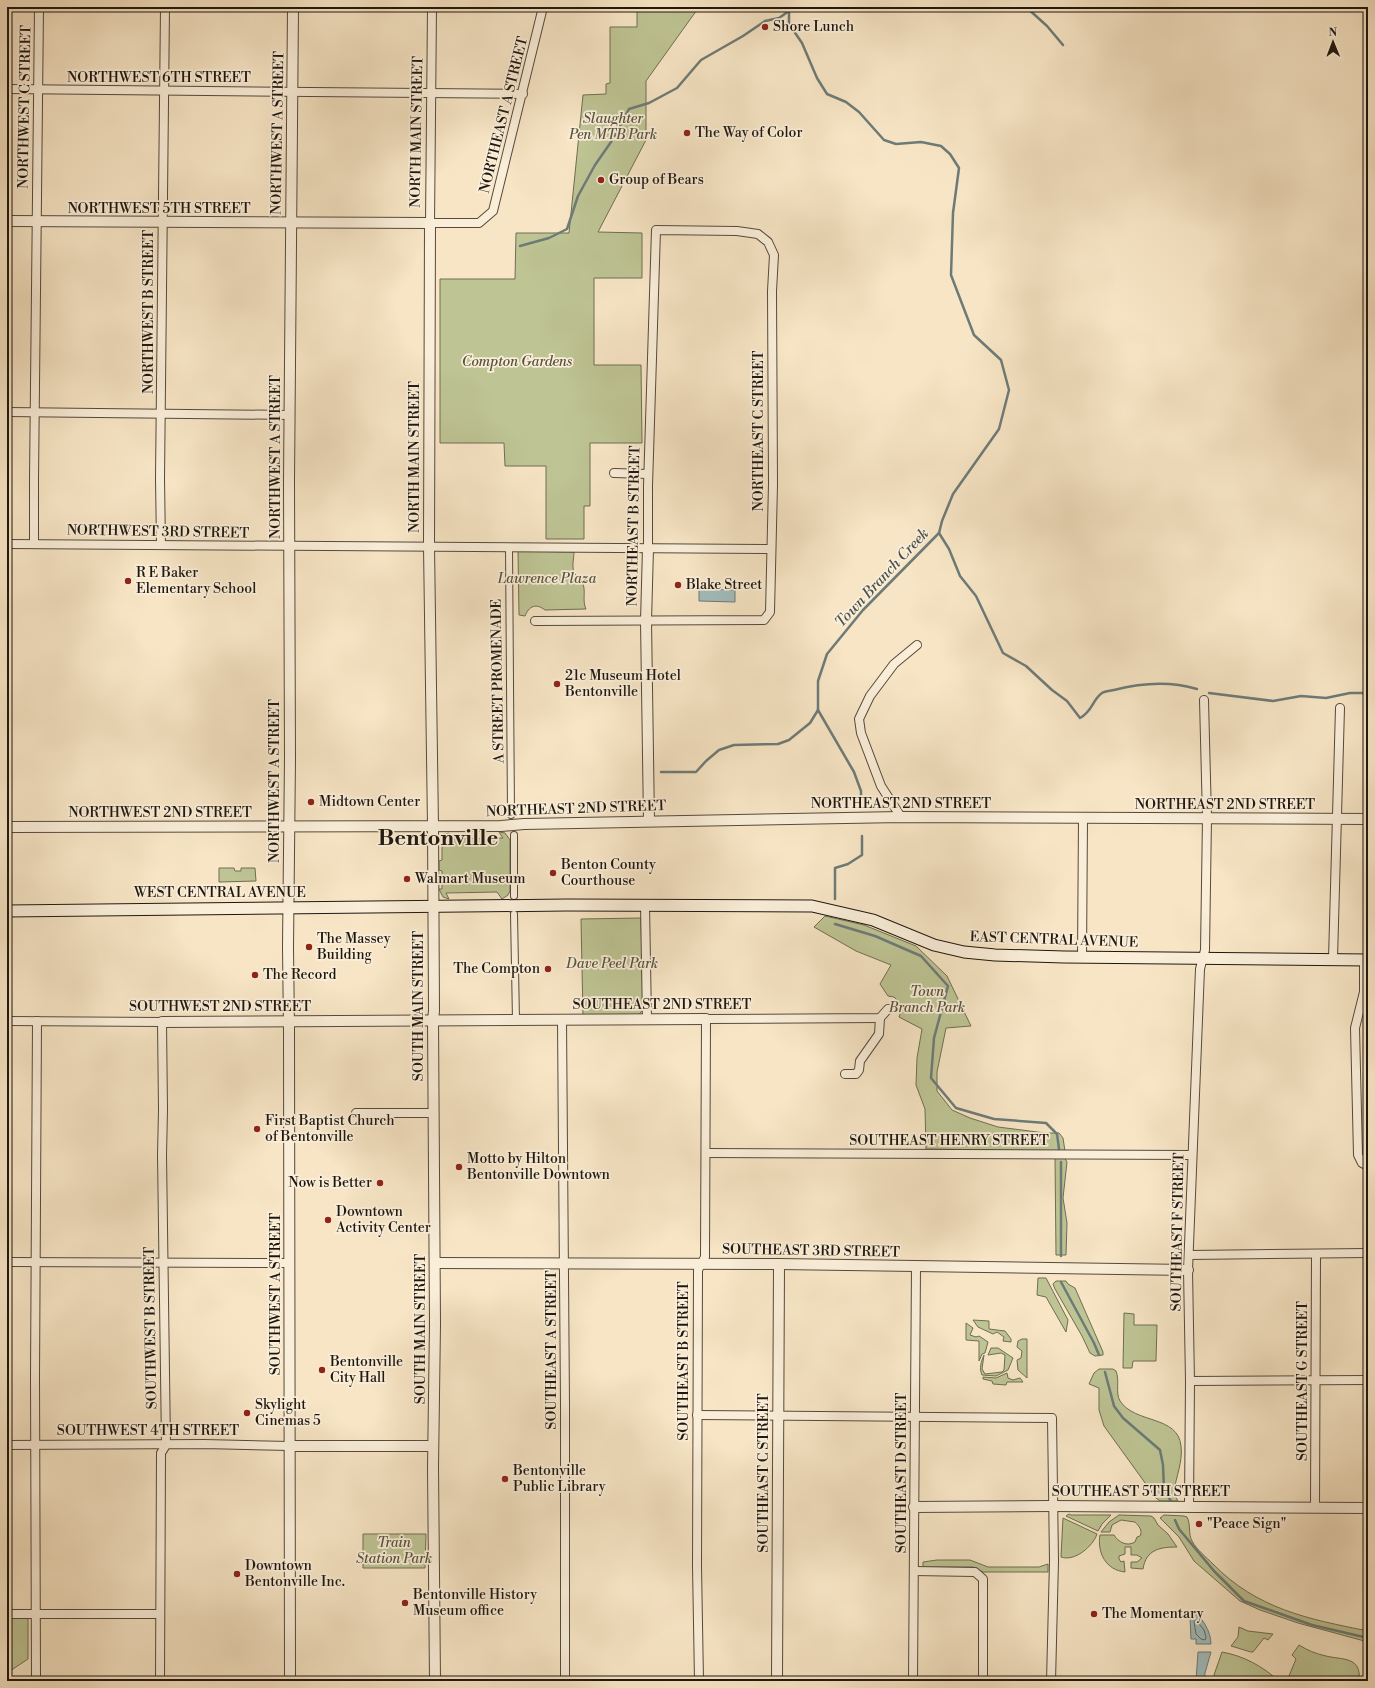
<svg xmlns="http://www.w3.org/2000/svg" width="1375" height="1688" viewBox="0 0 1375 1688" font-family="'Libre Bodoni',serif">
<rect width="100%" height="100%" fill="#f7e5c5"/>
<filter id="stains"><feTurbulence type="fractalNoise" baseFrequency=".005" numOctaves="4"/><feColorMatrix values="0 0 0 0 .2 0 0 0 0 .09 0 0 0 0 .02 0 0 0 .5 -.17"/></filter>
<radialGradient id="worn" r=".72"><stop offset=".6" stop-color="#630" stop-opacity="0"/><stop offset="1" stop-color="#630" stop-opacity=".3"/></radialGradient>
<!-- green -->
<g fill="#bec494" stroke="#6e6e52">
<path d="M637,7H699L646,81V140L598,232L642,233V278H594V365H641L642,443H590V506H584V539H546V466H505L504,443H440V279H515L516,233H569L583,95L606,94V84L610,83V27H637Z"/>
<path d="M518,551L574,552C574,558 571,568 575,574C578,578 582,579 583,584C586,592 582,601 586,609L545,610C536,603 529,606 525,616L519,615Z"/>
<path d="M499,832L505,833L510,840V891L508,895L502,899L497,892L446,893L449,899L443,897L439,889H442V871L439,870V861L442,860V842L439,841L441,835L449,833L453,839L503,838Z"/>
<path d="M219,868H234L235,871H241V868H255L256,881L219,882Z"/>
<path d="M825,916L864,925L916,946L947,976L971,1026L946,1028L937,1072V1091L952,1110L970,1118L998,1127L1045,1133H1059L1063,1138L1065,1151L926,1149L925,1109L916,1085L917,1058L922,1029L899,1017L901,1012L900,1003L894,997L888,996L880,984L891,965L856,951L814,927Z"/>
<path d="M641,918L643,1009L639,1015L583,1016L581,919Z"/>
<path d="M1055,1157H1064L1067,1162L1063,1198L1067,1223L1066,1255H1056Z"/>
<path d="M1038,1278H1046L1068,1320L1066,1332L1046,1297L1037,1295Z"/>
<path d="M1056,1281H1066L1068,1284L1075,1288L1103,1352V1355L1095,1356L1090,1353L1082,1336L1055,1289L1053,1284Z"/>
<path d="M1124,1313L1134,1314V1325H1157L1156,1361H1133L1132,1368H1123Z"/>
<path d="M973,1320L989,1321V1329L1005,1331L1011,1339V1342L1003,1341L1004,1337L997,1332L993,1334L978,1327Z"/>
<path d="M966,1323L973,1328L970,1335L976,1337L979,1336L988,1342L985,1353L982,1354L979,1361V1341L966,1340Z"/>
<path d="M1022,1339H1027V1378L1018,1370L1017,1360L1021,1358L1022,1351L1017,1347L1018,1341Z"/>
<path d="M991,1348H998L1013,1358L1008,1370L996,1376L982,1375C979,1368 981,1362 984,1355L982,1369L985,1374L1002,1372L1004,1370L1005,1355L1001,1353L988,1355Z"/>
<path d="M1099,1369H1113L1116,1371C1120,1381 1115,1392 1120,1401C1135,1424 1178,1415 1181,1446C1183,1462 1176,1476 1174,1492L1175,1496L1178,1501H1160L1156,1498L1104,1426L1099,1410V1388L1089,1384L1094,1373Z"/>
<path d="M1007,1373L1008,1378L1013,1380L1020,1378L1023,1382H1007L1006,1385L993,1384L992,1381L983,1379V1377L996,1378Z"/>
<path d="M1069,1514L1071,1515H1111L1102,1524L1098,1531L1066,1516Z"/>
<path d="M1119,1515L1151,1516L1154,1518L1158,1525L1168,1534L1177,1547C1161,1547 1146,1549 1143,1569L1131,1568V1562H1137L1142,1558L1137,1555H1131V1547H1125V1554L1119,1556V1559L1121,1562L1124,1561L1125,1572C1106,1570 1097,1553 1100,1535H1114C1118,1542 1127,1547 1135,1542L1137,1537L1140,1536C1143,1531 1139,1526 1135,1522L1121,1520L1112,1525L1110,1532H1101L1109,1522Z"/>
<path d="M1164,1515L1184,1516L1187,1517C1191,1524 1188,1534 1192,1541C1197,1550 1206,1557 1213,1564C1257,1609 1308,1619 1368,1631V1642L1298,1623L1260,1610L1240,1601L1194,1561L1179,1537L1160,1518Z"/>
<path d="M1063,1518L1097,1534C1093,1546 1075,1562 1061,1557Z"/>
<path d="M363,1534H426L425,1568H363Z"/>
<path d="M937,1560H970L988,1567H1039L1048,1564V1572H983L973,1567H923V1562Z"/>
<path d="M7,1618H28V1659L7,1673Z"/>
<path d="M1239,1627L1248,1631L1273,1634L1268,1640L1264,1638L1253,1652H1251L1231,1646L1238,1637Z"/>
<path d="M1299,1645C1307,1650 1316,1654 1326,1656C1342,1660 1362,1656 1359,1681L1345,1679L1332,1681H1293L1289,1676L1296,1659L1292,1655Z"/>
<path d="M1222,1652C1244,1656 1262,1666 1279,1681H1217V1677H1214V1675Z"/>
</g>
<!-- water -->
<g fill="#a1bdbe" stroke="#6d7b78">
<path d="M699,589L735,590V602L699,601Z"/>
<path d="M1193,1610C1202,1618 1211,1631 1211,1644H1196V1639H1191L1190,1617H1193Z"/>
<path d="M1198,1652H1211L1205,1673L1204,1681H1196Z"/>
</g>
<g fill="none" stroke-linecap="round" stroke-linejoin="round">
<!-- shore -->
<path stroke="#606a66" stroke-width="1" d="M1196,1620L1204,1630L1206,1637L1205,1640L1201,1639L1196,1634L1194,1622Z"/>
<!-- stream -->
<g stroke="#6d7b78" stroke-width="2.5">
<path d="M789,7V24L802,43L817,78L827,94L846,102L859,112L884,140L896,144L921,142L941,146L950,154L959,168L953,213L951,275L974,335L1001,360L1009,390L999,429L953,494L942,521L939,533L863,610L827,654L818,681V710L854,772L861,791V800"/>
<path d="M1026,7L1047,26L1063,45"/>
<path d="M520,246L549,238L567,229L578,196L595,165L611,142L629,109L649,103L677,88L701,60L743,36L765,21L779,18L789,11"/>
<path d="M939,533L949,549L960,576L976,596L1003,653L1026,666L1052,690L1067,701L1080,718C1093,711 1092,700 1102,693C1105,691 1110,691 1114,690C1141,683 1170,681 1197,689"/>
<path d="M1209,693L1273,701L1301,696L1326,698L1350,693H1368"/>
<path d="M661,772H696L706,761L719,750L734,745L778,744L789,740L810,723L818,710"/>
<path d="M835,899V868L848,864L862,855V836"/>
<path d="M835,924L875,936L921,956L948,986L934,1038L931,1078L956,1108L994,1119L1046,1123L1057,1134L1059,1149"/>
<path d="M1061,1162V1256"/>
<path d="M1061,1282L1094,1343L1099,1355"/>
<path d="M1105,1372L1114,1406L1123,1418L1160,1450L1163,1465L1164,1490L1171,1501"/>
<path d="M1175,1520L1179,1529L1214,1571L1244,1601L1312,1625L1368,1638"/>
</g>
<!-- pedestrian casing -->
<g stroke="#554a3c" stroke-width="8">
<g id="pedestrian">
<path d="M509,547L511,815"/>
<path d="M514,835V896"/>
<path d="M514,914L516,1020"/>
</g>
</g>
<!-- minor casing -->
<g stroke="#554a3c" stroke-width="10">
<g id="minor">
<path d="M432,7L430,223H479L493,211L543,7"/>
<path d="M7,89L523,94"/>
<path d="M7,412L290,415"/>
<path d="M614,473L648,474"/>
<path d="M7,544L771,549"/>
<path d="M34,544V479L39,7"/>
<path d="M161,545L160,479L165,7"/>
<path d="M535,621L764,620L770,612L773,484L772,291L774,255L768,242L758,234L737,231L656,230L648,486V548"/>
<path d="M901,817L881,786L861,733L859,719L870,696L894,664L917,645"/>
<path d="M645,905L647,1019"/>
<path d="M1082,958L1083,818"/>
<path d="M1333,959L1340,708"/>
<path d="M1364,960V992L1355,1028L1358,1155L1362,1163L1368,1166"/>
<path d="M562,1020L565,1405V1681"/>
<path d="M7,1021L162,1022L163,1110L162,1155L166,1445L161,1453L160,1681"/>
<path d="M845,1074H856L859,1070L860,1061L879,1034L880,1018"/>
<path d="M356,1113H434"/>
<path d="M706,1153L1192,1155"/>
<path d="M1189,1255L1368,1253"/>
<path d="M7,1262L289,1263"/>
<path d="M1190,1381L1368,1380"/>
<path d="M697,1415L1052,1418L1054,1561L1051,1681"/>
<path d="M7,1445L204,1444L290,1446"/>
<path d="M1189,1506L1190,1381L1188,1270L1200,969L1205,950L1207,818L1204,700"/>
<path d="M1315,1508L1316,1254"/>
<path d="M914,1571L975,1572L983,1579V1681"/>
<path d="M7,1614H160"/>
<path d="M36,1681L35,1378L37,1021"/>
<path d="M699,1681L697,1566L698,1270L705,1257L706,1019L880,1018L888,1009"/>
<path d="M913,1681L916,1266"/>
</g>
</g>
<!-- tertiary casing -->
<g stroke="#554a3c" stroke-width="12">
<g id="tertiary">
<path d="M7,221L430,223L429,546L433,826L434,1011L433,1020L435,1324L433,1467L435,1681"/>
<path d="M648,548L646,621L649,821"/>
<path d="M7,827L501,826L524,824L901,817L1368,819"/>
<path d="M162,1022L706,1019"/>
<path d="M435,1263L779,1264L1188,1270"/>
<path d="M290,1446H433"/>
<path d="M914,1507L1052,1506L1368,1508"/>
<path d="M290,1681L289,1029L288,947L290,758L289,481L293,7"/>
<path d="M777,1681L779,1264"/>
</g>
</g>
<!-- secondary casing -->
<g stroke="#1f170f" stroke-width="13">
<path id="secondary" d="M7,911L567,905L812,906L873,920L934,945L964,952L995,955L1064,957L1368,960"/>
</g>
<!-- pedestrian -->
<use href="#pedestrian" stroke="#faeed9" stroke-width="6"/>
<!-- minor -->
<use href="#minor" stroke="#faeed9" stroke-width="8"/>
<!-- tertiary -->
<use href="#tertiary" stroke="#faeed9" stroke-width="10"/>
<!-- secondary -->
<use href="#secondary" stroke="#faeed9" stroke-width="11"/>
</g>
<!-- markers -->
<g fill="#8f2418" stroke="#faeed9" stroke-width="1.5">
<circle cx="765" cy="27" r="4"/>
<circle cx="687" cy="133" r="4"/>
<circle cx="601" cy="180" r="4"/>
<circle cx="128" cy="581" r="4"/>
<circle cx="678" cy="585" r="4"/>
<circle cx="557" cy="684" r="4"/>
<circle cx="311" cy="802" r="4"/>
<circle cx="553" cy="873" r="4"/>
<circle cx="407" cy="879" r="4"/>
<circle cx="309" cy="947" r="4"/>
<circle cx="548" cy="969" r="4"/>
<circle cx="255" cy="975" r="4"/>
<circle cx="257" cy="1129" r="4"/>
<circle cx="459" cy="1167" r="4"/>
<circle cx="380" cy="1183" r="4"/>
<circle cx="328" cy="1220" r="4"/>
<circle cx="322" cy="1370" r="4"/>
<circle cx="247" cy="1413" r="4"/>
<circle cx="505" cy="1479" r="4"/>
<circle cx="1199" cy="1524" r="4"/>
<circle cx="237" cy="1574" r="4"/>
<circle cx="405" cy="1603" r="4"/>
<circle cx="1094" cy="1614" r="4"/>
</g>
<g text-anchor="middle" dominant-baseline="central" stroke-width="3.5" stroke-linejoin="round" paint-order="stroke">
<!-- poi labels -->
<g font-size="14" fill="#1f170f" stroke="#faeed9" text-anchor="start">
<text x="773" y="27">Shore Lunch</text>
<text x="695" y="133">The Way of Color</text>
<text x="609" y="180">Group of Bears</text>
<text x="136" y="573">R E Baker<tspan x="136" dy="16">Elementary School</tspan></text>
<text x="686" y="585">Blake Street</text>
<text x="565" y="676">21c Museum Hotel<tspan x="565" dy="16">Bentonville</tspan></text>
<text x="319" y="802">Midtown Center</text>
<text x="561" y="865">Benton County<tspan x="561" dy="16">Courthouse</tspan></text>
<text x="415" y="879">Walmart Museum</text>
<text x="317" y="939">The Massey<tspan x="317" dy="16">Building</tspan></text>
<text x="540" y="969" text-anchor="end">The Compton</text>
<text x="263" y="975">The Record</text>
<text x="265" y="1121">First Baptist Church<tspan x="265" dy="16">of Bentonville</tspan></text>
<text x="467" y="1159">Motto by Hilton<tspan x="467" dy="16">Bentonville Downtown</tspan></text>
<text x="372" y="1183" text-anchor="end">Now is Better</text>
<text x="336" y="1212">Downtown<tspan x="336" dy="16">Activity Center</tspan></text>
<text x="330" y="1362">Bentonville<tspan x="330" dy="16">City Hall</tspan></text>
<text x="255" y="1405">Skylight<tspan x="255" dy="16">Cinemas 5</tspan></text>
<text x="513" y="1471">Bentonville<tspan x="513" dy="16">Public Library</tspan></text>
<text x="1207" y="1524">"Peace Sign"</text>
<text x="245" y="1566">Downtown<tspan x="245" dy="16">Bentonville Inc.</tspan></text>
<text x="413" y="1595">Bentonville History<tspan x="413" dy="16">Museum office</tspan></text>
<text x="1102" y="1614">The Momentary</text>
</g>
<!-- street labels -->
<g font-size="14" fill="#1f170f" stroke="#faeed9">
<text x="159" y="78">NORTHWEST 6TH STREET</text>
<text transform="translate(25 107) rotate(-89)">NORTHWEST C STREET</text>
<text transform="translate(504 115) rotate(-76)">NORTHEAST A STREET</text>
<text transform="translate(417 132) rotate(-89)">NORTH MAIN STREET</text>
<text transform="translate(278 133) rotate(-89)">NORTHWEST A STREET</text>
<text x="159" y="209">NORTHWEST 5TH STREET</text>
<text transform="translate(149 312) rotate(-90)">NORTHWEST B STREET</text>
<text transform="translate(759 431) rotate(-90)">NORTHEAST C STREET</text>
<text transform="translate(276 457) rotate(-90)">NORTHWEST A STREET</text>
<text transform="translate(415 457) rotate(-90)">NORTH MAIN STREET</text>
<text transform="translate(634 526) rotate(-89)">NORTHEAST B STREET</text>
<text transform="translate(158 532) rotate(1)">NORTHWEST 3RD STREET</text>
<text transform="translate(498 681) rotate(-91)">A STREET PROMENADE</text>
<text transform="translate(275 781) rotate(-90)">NORTHWEST A STREET</text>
<text x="901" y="804">NORTHEAST 2ND STREET</text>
<text x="1225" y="805">NORTHEAST 2ND STREET</text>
<text transform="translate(576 809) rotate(-2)">NORTHEAST 2ND STREET</text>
<text x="160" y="813">NORTHWEST 2ND STREET</text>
<text x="220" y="893">WEST CENTRAL AVENUE</text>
<text transform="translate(1054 940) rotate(2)">EAST CENTRAL AVENUE</text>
<text x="662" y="1005">SOUTHEAST 2ND STREET</text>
<text transform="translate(419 1006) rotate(-90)">SOUTH MAIN STREET</text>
<text x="220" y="1007">SOUTHWEST 2ND STREET</text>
<text x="949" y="1141">SOUTHEAST HENRY STREET</text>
<text transform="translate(1178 1232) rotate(-89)">SOUTHEAST F STREET</text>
<text transform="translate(811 1251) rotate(1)">SOUTHEAST 3RD STREET</text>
<text transform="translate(276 1294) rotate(-90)">SOUTHWEST A STREET</text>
<text transform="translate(151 1328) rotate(-91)">SOUTHWEST B STREET</text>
<text transform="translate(421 1329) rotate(-90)">SOUTH MAIN STREET</text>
<text transform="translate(552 1350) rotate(-90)">SOUTHEAST A STREET</text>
<text transform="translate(684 1361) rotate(-90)">SOUTHEAST B STREET</text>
<text transform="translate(1303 1381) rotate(-90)">SOUTHEAST G STREET</text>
<text x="148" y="1431">SOUTHWEST 4TH STREET</text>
<text transform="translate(764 1473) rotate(-90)">SOUTHEAST C STREET</text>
<text transform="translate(902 1473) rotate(-90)">SOUTHEAST D STREET</text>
<text x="1141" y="1492">SOUTHEAST 5TH STREET</text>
</g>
<!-- park labels -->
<g font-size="14" font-style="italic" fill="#57543e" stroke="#faeed9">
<text x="613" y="119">Slaughter<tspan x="613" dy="16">Pen MTB Park</tspan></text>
<text x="517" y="362">Compton Gardens</text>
<text x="547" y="579">Lawrence Plaza</text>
<text x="612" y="964">Dave Peel Park</text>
<text x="927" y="992">Town<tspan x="927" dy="16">Branch Park</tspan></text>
<text x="394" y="1543">Train<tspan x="394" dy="16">Station Park</tspan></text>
</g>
<!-- water labels -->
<g font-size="15" font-style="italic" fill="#4c514c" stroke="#faeed9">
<text transform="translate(882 578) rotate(-47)">Town Branch Creek</text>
</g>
<!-- town labels -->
<g font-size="22" font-weight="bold" fill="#1f170f" stroke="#faeed9">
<text x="438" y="838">Bentonville</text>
</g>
</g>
<!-- margin -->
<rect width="1375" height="1688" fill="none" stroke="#f7e5c5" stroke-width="24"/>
<rect x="8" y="8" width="1359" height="1672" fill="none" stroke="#1f170f" stroke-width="2"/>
<rect x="12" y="12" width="1351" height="1664" fill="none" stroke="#1f170f"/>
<!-- north arrow -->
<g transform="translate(1333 42) rotate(359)" stroke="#faeed9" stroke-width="3" paint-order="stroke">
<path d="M0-3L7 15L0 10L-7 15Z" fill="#1f170f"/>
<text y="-6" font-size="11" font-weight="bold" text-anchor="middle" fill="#1f170f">N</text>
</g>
<rect width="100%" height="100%" filter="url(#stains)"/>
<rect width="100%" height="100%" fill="url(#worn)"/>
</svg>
